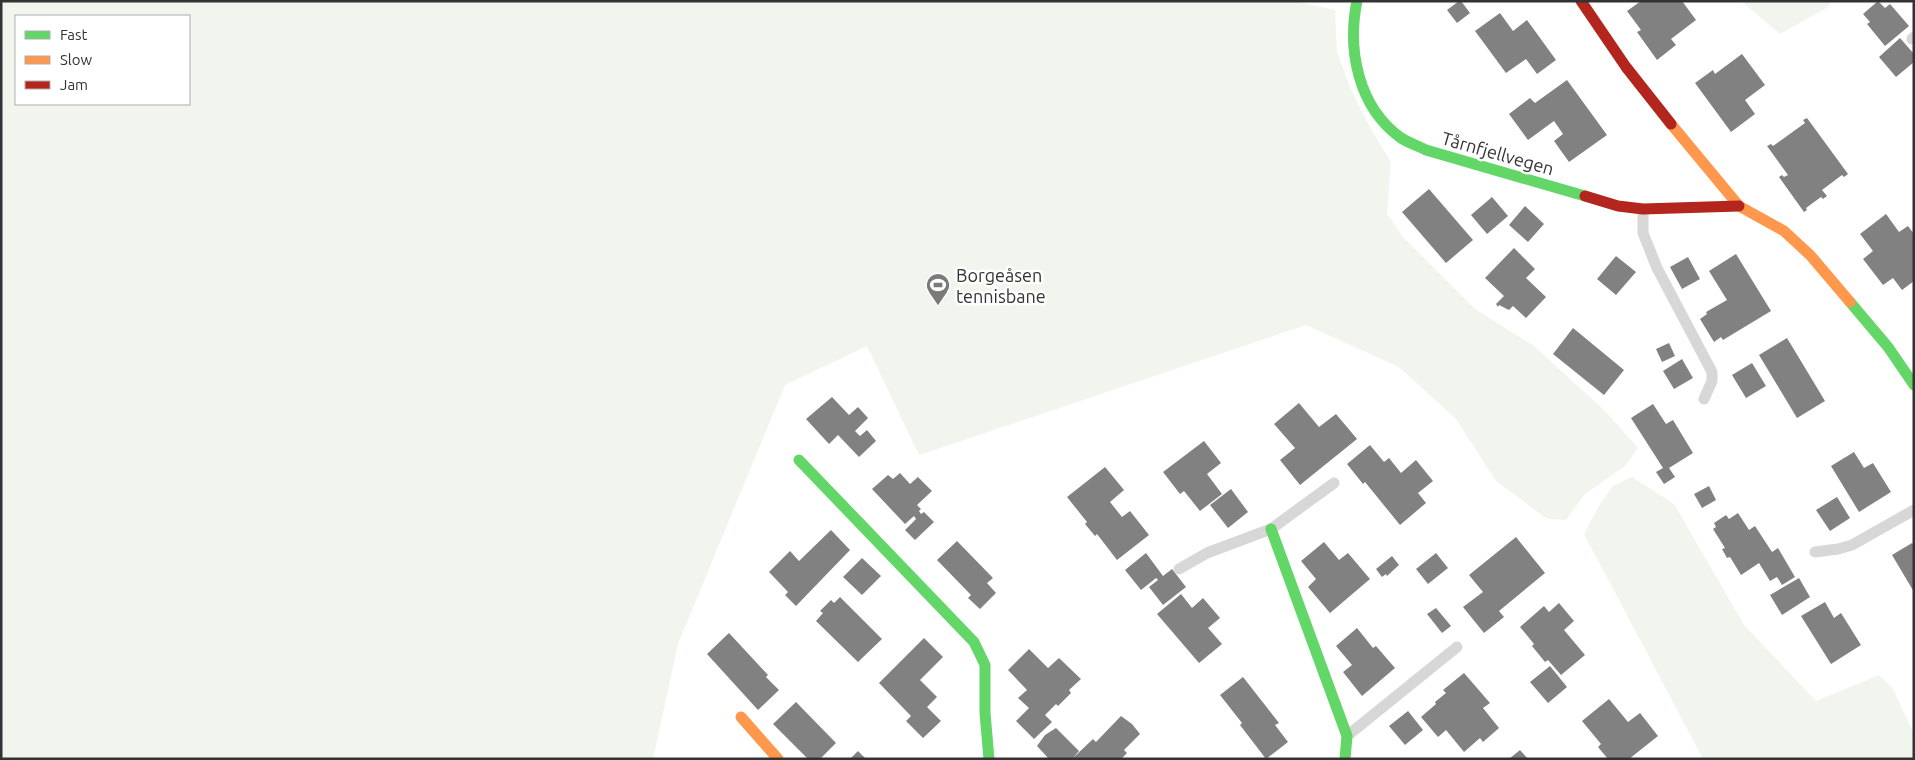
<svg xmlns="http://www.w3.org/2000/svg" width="1915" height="760" viewBox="0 0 1915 760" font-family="Ubuntu,sans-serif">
<rect width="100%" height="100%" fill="#fff"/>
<!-- green -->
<g fill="#f1f5ed" fill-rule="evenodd">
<path d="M1,1H1293L1335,10L1337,52L1350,87L1369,126L1391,162L1387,214L1403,237L1475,309L1534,346L1605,411L1638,448L1625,466L1585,494L1566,520L1547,519L1496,481L1456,419L1399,367L1306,325L919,455L867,346L785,385L678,644L653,759H1ZM16,16H189V104H16Z"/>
<path d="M1741,1H1832L1828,7L1780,34Z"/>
<path d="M1632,477L1674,504L1744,625L1816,701L1879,675L1892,687L1914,734V759H1703L1584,534L1600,504L1613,486Z"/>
</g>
<!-- building -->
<g fill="#818181">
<path d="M1459,1H1461L1470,13L1457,23L1447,10Z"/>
<path d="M1641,1H1682L1696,20L1671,39L1676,45L1657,60L1637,32L1641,30L1627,11Z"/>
<path d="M1878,1L1885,8L1890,4L1909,26L1885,46L1867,24L1870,22L1863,14Z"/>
<path d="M1500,13L1513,31L1527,20L1556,60L1537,74L1526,59L1506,73L1475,31Z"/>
<path d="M1900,38L1914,54V62L1896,77L1879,57Z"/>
<path d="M1742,54L1765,85L1745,100L1755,114L1731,132L1695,83L1713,70L1715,74Z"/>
<path d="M1567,80L1607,135L1569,162L1554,141L1563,134L1554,121L1528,140L1509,114L1530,98L1535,103Z"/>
<path d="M1807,118L1848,174L1844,177L1842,175L1822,190L1827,196L1823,199L1821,197L1806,208L1807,210L1804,212L1779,177L1782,175L1784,177L1788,175L1767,146L1771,144L1773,146L1805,123L1803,120Z"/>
<path d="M1429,189L1473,240L1446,263L1402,212Z"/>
<path d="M1492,197L1508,216L1487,234L1471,215Z"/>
<path d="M1525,206L1544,224L1528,242L1509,225Z"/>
<path d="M1886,214L1899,232L1908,226L1914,234V281L1902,290L1893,278L1883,285L1863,259L1873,251L1860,234Z"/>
<path d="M1514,248L1535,269L1526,278L1546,297L1526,318L1513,306L1509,310L1499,305L1498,307L1496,304L1504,296L1485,278Z"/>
<path d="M1736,254L1771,311L1723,340L1721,337L1714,342L1700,319L1707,314L1706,312L1727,300L1709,271Z"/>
<path d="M1616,256L1636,272L1616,295L1597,279Z"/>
<path d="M1688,257L1700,279L1682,289L1670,267Z"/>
<path d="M1573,328L1624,370L1604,395L1553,354Z"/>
<path d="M1787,338L1825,401L1797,418L1759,355Z"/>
<path d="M1669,343L1675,356L1662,362L1656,349Z"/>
<path d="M1682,359L1693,378L1674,389L1663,371Z"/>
<path d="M1752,363L1766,386L1746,398L1732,375Z"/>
<path d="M832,397L849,415L858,407L868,418L855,431L860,436L867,430L876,441L859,457L838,435L829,444L806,419Z"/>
<path d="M1299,403L1319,427L1336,414L1357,439L1300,485L1280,460L1295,448L1274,424Z"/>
<path d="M1653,404L1666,424L1673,420L1693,453L1669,468L1675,477L1664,484L1656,472L1663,468L1631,418Z"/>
<path d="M1204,441L1221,463L1207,474L1222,494L1200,511L1184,491L1180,494L1163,472Z"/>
<path d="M1370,445L1384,462L1389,458L1401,473L1416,460L1433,481L1418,493L1426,503L1400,525L1365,482L1363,484L1347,464Z"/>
<path d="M1854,452L1864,468L1873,463L1891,492L1859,512L1831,466Z"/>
<path d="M1105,467L1124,490L1110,502L1122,517L1130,511L1149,535L1117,560L1097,534L1095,536L1085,524L1087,522L1067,497Z"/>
<path d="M900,473L910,484L918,477L932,491L917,505L921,509L919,511L921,514L924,512L934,522L915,540L905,530L916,519L914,516L905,524L872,489L888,475L893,479Z"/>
<path d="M1709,486L1716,500L1702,508L1694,494Z"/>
<path d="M1231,489L1248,512L1228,528L1210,505Z"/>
<path d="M1837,497L1850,518L1830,531L1816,510Z"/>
<path d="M1738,513L1749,530L1755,526L1772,552L1778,548L1795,577L1782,585L1777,577L1770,581L1759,563L1741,575L1730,557L1727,558L1722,549L1725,548L1713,529L1716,527L1714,523L1726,515L1729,519Z"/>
<path d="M831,530L850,550L796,606L785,595L788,592L769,572L790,551L799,561Z"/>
<path d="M1516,537L1545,573L1499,611L1504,617L1484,633L1463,607L1483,592L1469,575Z"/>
<path d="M957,541L993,578L987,583L996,593L980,609L968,598L971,595L937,560Z"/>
<path d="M1324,542L1339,560L1348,553L1370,579L1330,613L1308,587L1316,579L1301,561Z"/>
<path d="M1912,543L1914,546V592L1892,555Z"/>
<path d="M1146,553L1163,576L1172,569L1186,587L1163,605L1149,587L1158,580L1156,578L1141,590L1125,570Z"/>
<path d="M1436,553L1448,568L1428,584L1416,569Z"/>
<path d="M1392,556L1399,565L1387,576L1386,574L1382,577L1376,569Z"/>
<path d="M862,558L881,576L862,595L843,577Z"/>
<path d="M1799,578L1810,597L1782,615L1770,595Z"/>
<path d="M1181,594L1192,608L1203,598L1220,618L1208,628L1222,644L1199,663L1157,614Z"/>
<path d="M840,597L882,639L858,662L816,621L823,613L820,611L831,600L834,603Z"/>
<path d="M1825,602L1834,618L1841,613L1861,645L1831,664L1801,616Z"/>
<path d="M1559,603L1574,621L1564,630L1585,655L1561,675L1548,660L1545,662L1532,646L1534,644L1520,627L1544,606L1549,612Z"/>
<path d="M1436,608L1451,626L1442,633L1427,614Z"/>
<path d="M1357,628L1373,648L1376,646L1395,668L1362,696L1343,672L1352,665L1336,646Z"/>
<path d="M729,633L768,675L766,677L779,690L758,710L707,654Z"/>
<path d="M924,638L943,657L920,680L937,697L927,707L941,721L923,738L906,721L911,716L879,683Z"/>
<path d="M1029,649L1048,668L1059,658L1081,679L1069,690L1071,693L1058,706L1056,704L1045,715L1052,722L1034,739L1016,721L1029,708L1018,698L1027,690L1008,670Z"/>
<path d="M1550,666L1567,687L1548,703L1530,682Z"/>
<path d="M1464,673L1490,703L1483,708L1499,728L1483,742L1480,738L1464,752L1446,730L1438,737L1421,717L1436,704L1435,702L1446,693L1443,690Z"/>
<path d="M1243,677L1279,723L1275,725L1288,742L1266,759L1240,725L1242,723L1220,695Z"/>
<path d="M1609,699L1628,722L1640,713L1658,736L1629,759H1608L1598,747L1601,744L1582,721Z"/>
<path d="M796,702L836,743L820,759H808L773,724Z"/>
<path d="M1408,711L1423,730L1405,745L1389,726Z"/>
<path d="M1121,716L1132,724L1140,734L1124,750L1127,753L1121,759H1049L1037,746L1045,735L1056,728L1079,751L1073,758L1093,739L1096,742Z"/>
<path d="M1520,750L1528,759H1509Z"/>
<path d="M858,751L866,759H850Z"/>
</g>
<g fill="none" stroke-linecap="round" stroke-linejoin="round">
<!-- lane -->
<g stroke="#d7d7d7" stroke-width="11">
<path d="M1912,39L1914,37"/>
<path d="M1643,209V233L1657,268L1712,372V381L1704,399"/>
<path d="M1815,552L1838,549L1852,545L1914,510"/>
<path d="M1179,569L1207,553L1271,529L1334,483"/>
<path d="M1347,736L1457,647"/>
</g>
<!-- fast -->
<g stroke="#63d668" stroke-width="11">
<path d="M1357,1C1347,50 1358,107 1401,138C1409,143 1418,146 1426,150L1585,196"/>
<path d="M1850,302L1888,347L1914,385"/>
<path d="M799,460L974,642L985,665V713L989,759"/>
<path d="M1271,529L1347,736L1345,759"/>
</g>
<!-- slow -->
<g stroke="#ff974d" stroke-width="11">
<path d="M1671,124L1739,206L1784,231L1810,255L1850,302"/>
<path d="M741,717L778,759"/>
</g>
<!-- jam -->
<g stroke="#b3261e" stroke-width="11">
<path d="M1581,1L1626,67L1671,124"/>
<path d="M1585,196L1618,206L1643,209L1739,206"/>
</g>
</g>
<!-- icons -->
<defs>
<g id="stadium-pin" transform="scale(1.25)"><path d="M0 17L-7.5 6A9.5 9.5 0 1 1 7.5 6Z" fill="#7a7a7a" stroke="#fff"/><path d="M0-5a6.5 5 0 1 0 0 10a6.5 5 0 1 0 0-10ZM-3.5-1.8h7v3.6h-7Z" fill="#fff"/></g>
</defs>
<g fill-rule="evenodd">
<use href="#stadium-pin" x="938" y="285"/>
</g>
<g text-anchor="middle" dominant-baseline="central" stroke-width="5" stroke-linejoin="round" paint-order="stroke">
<!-- street labels -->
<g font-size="18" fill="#333" stroke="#fff">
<text transform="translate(1498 153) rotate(16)">Tårnfjellvegen</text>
</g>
<!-- poi labels -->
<g font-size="18" fill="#333" stroke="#fff" text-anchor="start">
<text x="956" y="275">Borgeåsen<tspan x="956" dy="21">tennisbane</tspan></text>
</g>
</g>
<!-- border -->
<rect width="1915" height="760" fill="none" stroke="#333333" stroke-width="5"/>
<!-- legend -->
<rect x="15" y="15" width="175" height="90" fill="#ffffff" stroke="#adadad"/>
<rect x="25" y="31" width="25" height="8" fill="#63d668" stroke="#adadad"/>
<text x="60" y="40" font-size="15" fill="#333333">Fast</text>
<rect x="25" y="56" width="25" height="8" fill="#ff974d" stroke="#adadad"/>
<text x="60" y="65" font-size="15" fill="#333333">Slow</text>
<rect x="25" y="81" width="25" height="8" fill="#b3261e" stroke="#adadad"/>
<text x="60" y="90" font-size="15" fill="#333333">Jam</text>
</svg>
